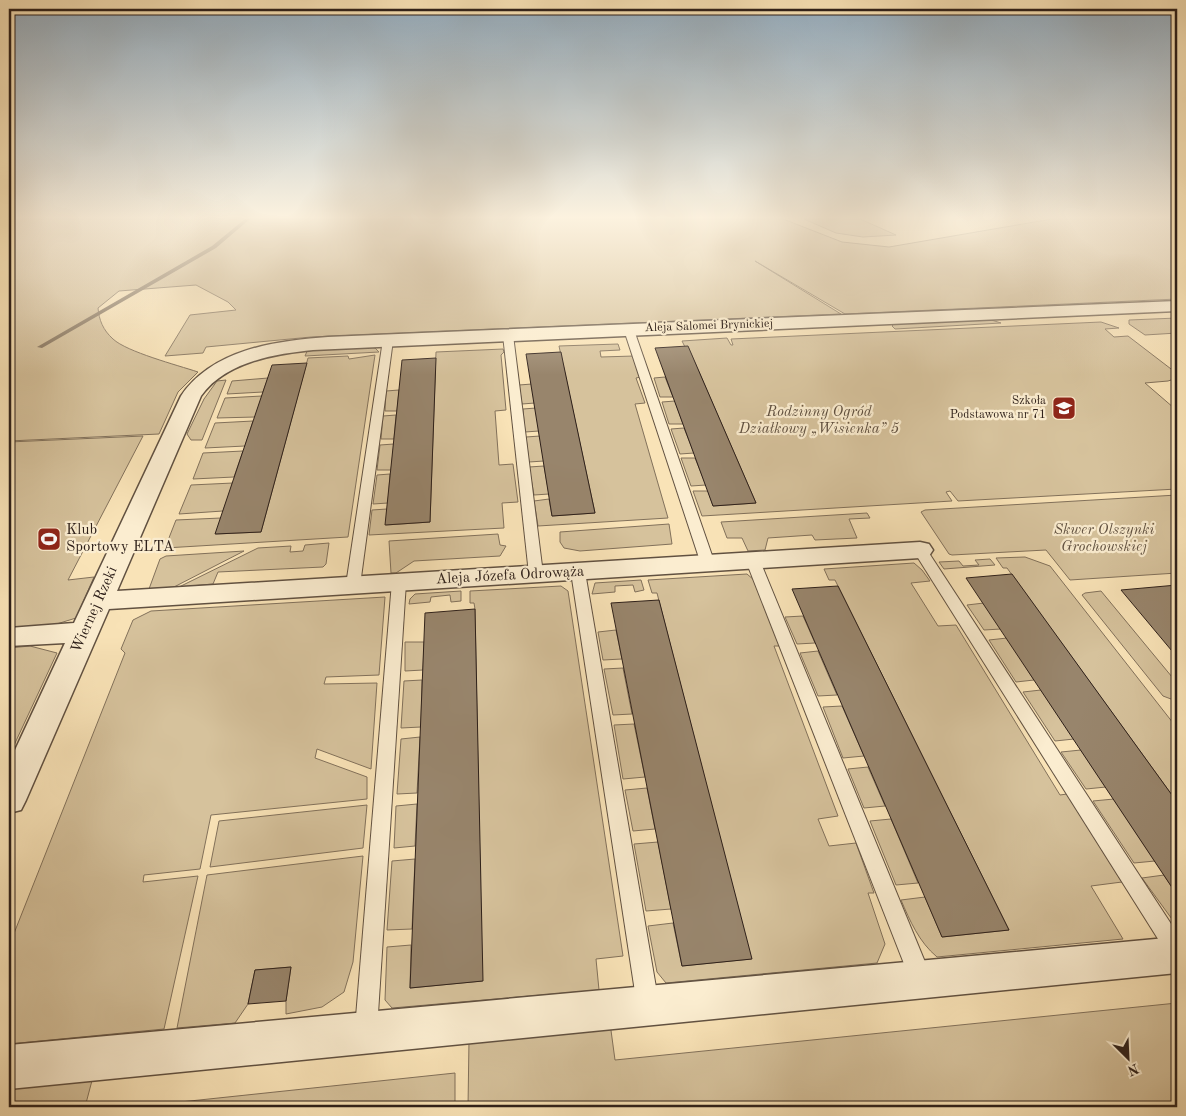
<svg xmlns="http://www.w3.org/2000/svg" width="1186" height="1116" viewBox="0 0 1186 1116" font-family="'Old Standard TT',serif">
<rect width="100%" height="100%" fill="#f9e3b7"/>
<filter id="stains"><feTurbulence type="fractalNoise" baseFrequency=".004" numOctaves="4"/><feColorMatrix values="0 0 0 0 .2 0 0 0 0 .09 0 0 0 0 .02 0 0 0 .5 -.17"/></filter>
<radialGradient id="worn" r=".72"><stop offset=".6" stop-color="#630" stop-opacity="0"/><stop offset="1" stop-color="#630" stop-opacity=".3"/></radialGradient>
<!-- green -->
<g fill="#d6c29c" stroke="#82715b">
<path d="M9,219H783L842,242L889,247L1052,219H1177V299L845,314L755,261L841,314L311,337L206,347L203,353L165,356L190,315L236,310L228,302L196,285L119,291L98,308C99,320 103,330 113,339C127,352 177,365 198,372L178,392L159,434L9,441V414L14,407L9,412Z"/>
<path d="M804,219H860L896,235L863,237L836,233Z"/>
<path d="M985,318L1001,323L895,329L892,326L895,323Z"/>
<path d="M1177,318V333L1145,335L1129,324V320Z"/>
<path d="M1101,322L1119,328L1105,329L1114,337L1128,336L1175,372L1177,378L1168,381L1145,383L1174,408H1177V489L958,501L950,491L946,492L952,501L702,516L693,491H708L713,506L756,503L688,347H685L682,341L727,338L731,345H733L731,339Z"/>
<path d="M618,344L620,350L600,351L601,357L634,356L641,377L636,378L645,403L635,404L668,518L538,526L534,501L549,499L552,516L595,513L559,346Z"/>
<path d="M365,346L375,348L379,352L305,356L308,349Z"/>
<path d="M503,349L504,352L501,355L506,410L495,411L499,465L513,464L518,502L502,503L504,528L369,535L372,510L387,509L386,525L430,522L436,352Z"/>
<path d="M375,355L348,537L165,548L176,520L221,518L216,534L261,532L308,358L348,356L349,359Z"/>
<path d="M665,377L673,397H660L654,378Z"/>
<path d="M268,378L263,392L227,394L232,381Z"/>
<path d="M226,380L202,440H191L187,434L204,399L217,381Z"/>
<path d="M532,384L535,403L522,404L519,385Z"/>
<path d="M399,390L397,411H385L386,391Z"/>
<path d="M262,396L255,417L217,418L225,398Z"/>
<path d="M675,401L683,424H669L662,402Z"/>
<path d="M536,408L539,431L525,432L523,409Z"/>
<path d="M396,415L394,439H381L383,416Z"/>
<path d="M253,421L245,446L205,448L215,423Z"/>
<path d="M684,428L694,453L680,454L671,429Z"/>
<path d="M143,436L68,580L94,577L76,618L47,627L9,629V442Z"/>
<path d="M540,436L544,461L529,462L526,437Z"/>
<path d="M394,444L391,470H377L380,445Z"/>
<path d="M243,451L234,477L193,479L203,453Z"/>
<path d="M681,458H695L706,485L691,486Z"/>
<path d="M544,466L549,494L534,495L529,467Z"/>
<path d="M390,474L388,503L373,504L377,475Z"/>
<path d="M233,483L223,511L179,514L191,485Z"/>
<path d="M1177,495V573L1070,580L1046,550L952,555L949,554L921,512L925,510Z"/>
<path d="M867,513L870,518L849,519L857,538L815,540L812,535L768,538L765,550L748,551L742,538H727L721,522Z"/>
<path d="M669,524L672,544L580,551L564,548L560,542V532Z"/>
<path d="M498,534L500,545L506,546L500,556L414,561L396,573H391L389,541Z"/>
<path d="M329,543L326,564L323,567L218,572L213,584L179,587L258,548L291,546L290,552L303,551L305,545Z"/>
<path d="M244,551L174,587L149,589L160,559L166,556Z"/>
<path d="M1025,557L1050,566L1177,728V802L1007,568H1003L996,558Z"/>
<path d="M990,559L995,565L944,569L939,562L959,561L963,566L979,565L975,560Z"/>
<path d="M914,563L922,570L930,581L911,583L938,626L956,625L1060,795L1067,794L1122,882L1091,886L1123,939L937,957C919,942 910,921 901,900L925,897L942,937L1009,930L835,580H829L824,569Z"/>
<path d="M747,574L754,580L780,646H774L838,816L818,819L829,846L856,843L874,893H868L885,944L877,963L666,983L657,972L648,926L673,923L682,966L751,959L657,593H652L648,580Z"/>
<path d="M641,580L644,590L635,592L633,585L615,586V592L592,594L595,583Z"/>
<path d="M561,586L568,591L623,956L596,959L599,990L392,1008L385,1000L387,947L411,945L410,988L482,981L475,609L474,603H470V591Z"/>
<path d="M461,591V601L451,602L450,595L431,597L430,602L409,604L410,599L415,594Z"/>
<path d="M1101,591L1177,683V699H1171L1163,696L1082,595L1085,593Z"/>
<path d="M385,597L379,675L326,677L324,684L377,683L371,769L317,749L315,758L367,777V799L211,815L200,869L144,875L143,882L198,876L164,1029L9,1044V946L125,653L121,649L133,620L151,611Z"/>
<path d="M984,603L1001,629L984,630L967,605Z"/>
<path d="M803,616L815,643L797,644L785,617Z"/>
<path d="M616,630L622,659L603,660L598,632Z"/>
<path d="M1007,638L1034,680L1016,682L989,640Z"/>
<path d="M405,642H424L423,670L405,671Z"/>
<path d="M30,646L57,653L9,756V648Z"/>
<path d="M818,651L837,695L818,696L800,653Z"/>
<path d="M623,668L632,714L613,715L604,669Z"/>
<path d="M422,680L421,727L401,728L404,681Z"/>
<path d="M1041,690L1074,739L1055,741L1023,692Z"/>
<path d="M842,706L864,756L843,758L823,707Z"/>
<path d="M634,724L645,777L623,779L614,725Z"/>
<path d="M420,737L417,793L397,794L401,739Z"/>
<path d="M1081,750L1106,787L1086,789L1061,752Z"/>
<path d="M868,767L885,806L864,808L848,769Z"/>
<path d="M647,788L655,829L633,831L625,790Z"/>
<path d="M1114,799L1155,861L1134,863L1093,801Z"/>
<path d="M417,804L415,846L394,848L396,806Z"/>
<path d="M367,805L363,848L210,867L219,821Z"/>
<path d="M891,819L918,883L896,885L870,821Z"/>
<path d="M658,842L671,909L646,911L634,844Z"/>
<path d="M363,856L353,962L344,992L322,1007L286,1014V1001L291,967L255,970L248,1004L235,1023L177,1028L207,875Z"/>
<path d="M415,859L412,929L387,930L392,861Z"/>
<path d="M1164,875L1177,895V926L1142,878Z"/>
<path d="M1177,1003V1107H468L469,1040L610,1023L615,1060Z"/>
<path d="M94,1073L85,1107H9V1083Z"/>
<path d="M455,1073V1107H133Z"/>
</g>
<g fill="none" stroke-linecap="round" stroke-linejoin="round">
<!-- stream -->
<path fill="#7e6d58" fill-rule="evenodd" d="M245,219H250L216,248L42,348L37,347L212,246Z"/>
</g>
<!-- building -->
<g fill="#98856c" stroke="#2e201a">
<path d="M688,346L756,503L713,506L655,348Z"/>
<path d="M561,352L563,362L595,513L552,516L526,354Z"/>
<path d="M436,358L430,522L385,525L402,360Z"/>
<path d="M307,363L261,532L215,534L272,365Z"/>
<path d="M1012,574L1177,802V895L966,578Z"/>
<path d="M1177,585V657L1121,590Z"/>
<path d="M838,586L1009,930L942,937L792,589Z"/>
<path d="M659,600L752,959L682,966L611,603Z"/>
<path d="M475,609L483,981L410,988L425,613Z"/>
<path d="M291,967L286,1001L248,1004L255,970Z"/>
</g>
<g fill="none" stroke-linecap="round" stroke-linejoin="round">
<!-- service casing -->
<g stroke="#615141" stroke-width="2">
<g id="service">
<path d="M629,327L634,330L715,564L713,567L708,568L701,564L624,330Z"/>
<path d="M508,332L513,335L543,574L536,578L529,574L503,335Z"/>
<path d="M388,337L393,340L360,585L358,588H348L346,585L383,340Z"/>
<path d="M920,546L927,550L1177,933V960L1170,958L913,550Z"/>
<path d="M753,557L760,561L932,979L929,986L921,989L913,986L910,979L746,561Z"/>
<path d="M578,568L585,572L659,1005L656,1012L648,1015L640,1012L637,1005L571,572Z"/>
<path d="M399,578L404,579L406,582L377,1029L374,1037L366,1040L358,1037L355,1029L392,582L394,579Z"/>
</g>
</g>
<!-- minor casing -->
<g stroke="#615141" stroke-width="3">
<g id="minor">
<path d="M1177,301V311L313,350C274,354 225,362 201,396L117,591L920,542L929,544L933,550L929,556L920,558L109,609L26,800L21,810L9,813V763L65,643L9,646V628L74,623L181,396C213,349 275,341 328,337Z"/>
<path d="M1177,937V973L9,1089V1045Z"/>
</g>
</g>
<!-- service -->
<use href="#service" fill="#fbedd0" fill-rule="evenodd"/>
<!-- minor -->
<use href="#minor" fill="#fbedd0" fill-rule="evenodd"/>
</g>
<!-- sky -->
<linearGradient id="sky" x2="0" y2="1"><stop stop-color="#93acbf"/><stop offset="0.58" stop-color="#fcf2df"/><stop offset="1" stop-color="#fcf2df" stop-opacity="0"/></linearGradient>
<rect width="1186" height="375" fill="url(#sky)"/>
<!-- icons -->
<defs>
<g id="school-square" transform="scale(1.25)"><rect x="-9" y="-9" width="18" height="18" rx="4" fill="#8f2418" stroke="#fbedd0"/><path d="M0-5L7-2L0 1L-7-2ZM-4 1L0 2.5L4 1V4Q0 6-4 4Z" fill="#fff"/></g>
<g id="stadium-square" transform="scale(1.25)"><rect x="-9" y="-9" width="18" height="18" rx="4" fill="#8f2418" stroke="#fbedd0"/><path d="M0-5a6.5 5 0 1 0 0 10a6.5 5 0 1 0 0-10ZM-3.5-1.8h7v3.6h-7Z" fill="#fff"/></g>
</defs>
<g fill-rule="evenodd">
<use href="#school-square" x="1064" y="408"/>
<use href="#stadium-square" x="49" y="539"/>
</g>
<g text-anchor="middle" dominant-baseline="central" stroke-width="4.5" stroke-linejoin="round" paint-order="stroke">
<!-- far-street labels -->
<g font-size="12" fill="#2e201a" stroke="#fbedd0">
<text transform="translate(709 326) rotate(-2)">Aleja Salomei Brynickiej</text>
</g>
<!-- far-poi labels -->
<g font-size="12" fill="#2e201a" stroke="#fbedd0" text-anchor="end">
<text x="1046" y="401">Szkoła<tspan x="1046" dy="14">Podstawowa nr 71</tspan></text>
</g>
<!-- park labels -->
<g font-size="15" font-style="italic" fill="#605141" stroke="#fbedd0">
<text x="819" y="412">Rodzinny Ogród<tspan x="819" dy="17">Działkowy „Wisienka” 5</tspan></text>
<text x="1104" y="530">Skwer Olszynki<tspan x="1104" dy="17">Grochowskiej</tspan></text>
</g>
<!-- poi labels -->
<g font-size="15" fill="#2e201a" stroke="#fbedd0" text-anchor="start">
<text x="66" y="530">Klub<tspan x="66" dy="17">Sportowy ELTA</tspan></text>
</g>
<!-- street labels -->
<g font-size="15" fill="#2e201a" stroke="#fbedd0">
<text transform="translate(510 576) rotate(-3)">Aleja Józefa Odrowąża</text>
<text transform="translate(95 610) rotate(-66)">Wiernej Rzeki</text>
</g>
</g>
<!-- margin -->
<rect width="1186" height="1116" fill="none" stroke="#f9e3b7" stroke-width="30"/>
<rect x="10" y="10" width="1166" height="1096" fill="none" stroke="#2e201a" stroke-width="2.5"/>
<rect x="15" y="15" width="1156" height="1086" fill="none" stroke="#2e201a"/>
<!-- north arrow -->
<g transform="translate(1128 1058) rotate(156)" stroke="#fbedd0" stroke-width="4" paint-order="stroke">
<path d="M0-4L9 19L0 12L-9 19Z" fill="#2e201a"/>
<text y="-8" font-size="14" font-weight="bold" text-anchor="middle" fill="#2e201a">N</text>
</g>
<rect width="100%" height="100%" filter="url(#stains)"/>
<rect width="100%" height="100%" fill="url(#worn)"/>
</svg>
